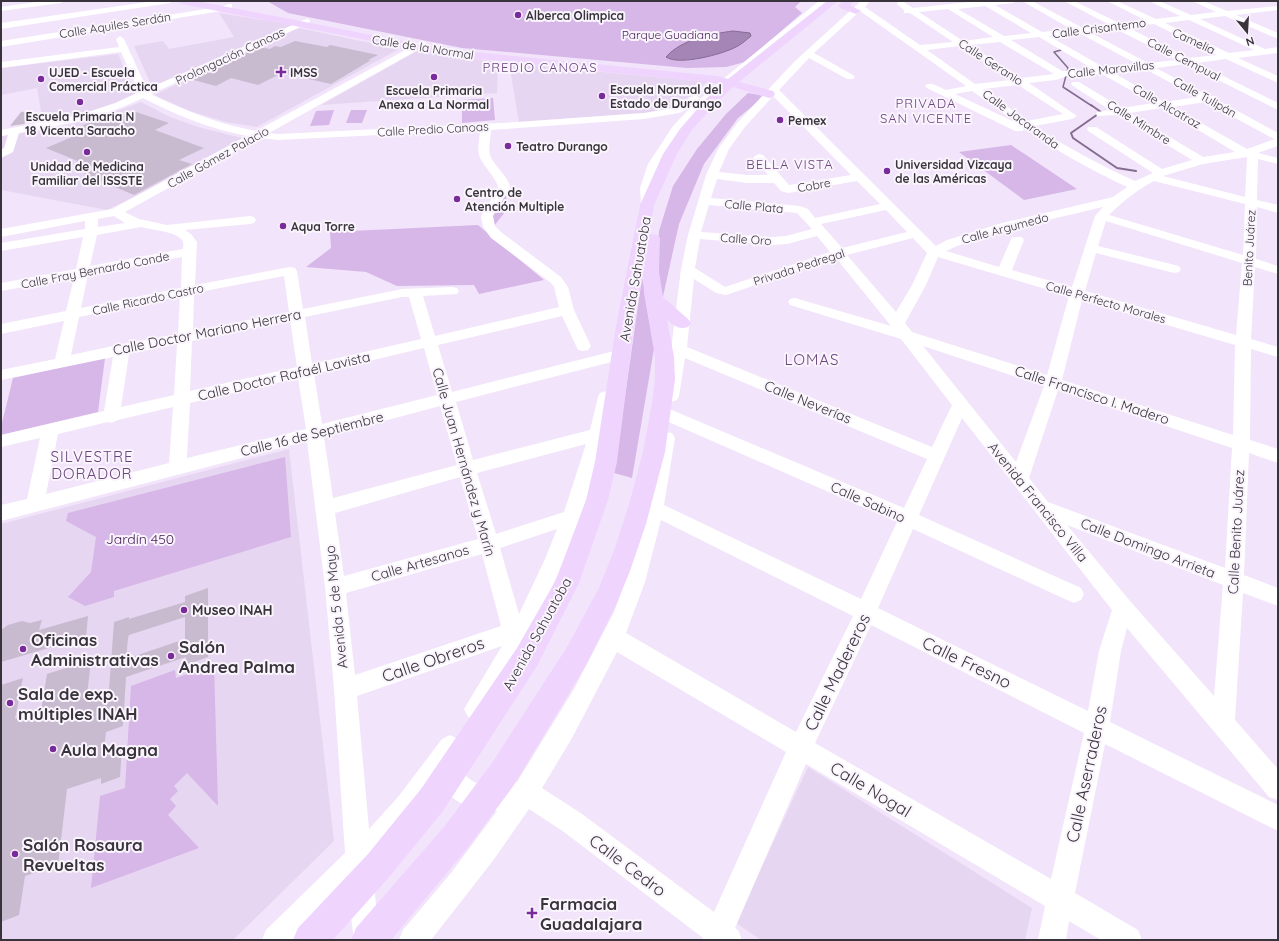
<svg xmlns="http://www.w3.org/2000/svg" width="1279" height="941" viewBox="0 0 1279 941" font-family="Quicksand,sans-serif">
<rect width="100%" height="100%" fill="#f2e4fa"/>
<!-- built -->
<g fill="#e7d6f1">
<path d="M219,13L293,25L153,89L134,46L163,41L169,49L234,37Z"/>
<path d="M299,28L399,49L257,127L226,122L190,111L154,95Z"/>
<path d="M417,51L498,62L497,93L321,105Z"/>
<path d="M118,54L136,95L106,108L43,123L37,88L1,95V68Z"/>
<path d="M509,63L707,82L671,111L519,122Z"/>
<path d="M141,102L170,117L198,127L242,138L144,192L107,210L1,190V136L53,129L104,116Z"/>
<path d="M289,449L334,841L233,940H1V524Z"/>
<path d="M808,767L1032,908L1025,940H761L736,923Z"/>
</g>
<!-- green -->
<g fill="#d6b7e8">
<path d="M267,1H801L795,7L802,13L745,62L726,67L687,68L462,48L288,13Z"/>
<path d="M748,93L765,96L738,118L704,164L679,224L662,301L656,265L659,231L673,186L697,149L726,114Z"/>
<path d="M493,98L495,120L462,123V100Z"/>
<path d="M334,110L329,125L310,126L316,111Z"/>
<path d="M351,110H367L362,123H346Z"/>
<path d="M1011,145L1077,189L1024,200L959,152Z"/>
<path d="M505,194L509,207L494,226L491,215Z"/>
<path d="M478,225L544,280L479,294L474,285L397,286L366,272L306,267L331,248L330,232Z"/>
<path d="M642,278L656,337L632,478L614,473Z"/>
<path d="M105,358L98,412L1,435V427L13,378Z"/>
<path d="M285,457L291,537L114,591V597L85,606L68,597L91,572L96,537L66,521L68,513Z"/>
<path d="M214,664L218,806L187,773L174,786L178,791L170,799L176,806L168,815L199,848L91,888L100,796L125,788L131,686L175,670L176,678Z"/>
</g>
<!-- water -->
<path fill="#a585b6" stroke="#856d91" d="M733,31L750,33L751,36C746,40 742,44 736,47C723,54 679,66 666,57C682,39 711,34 733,31Z"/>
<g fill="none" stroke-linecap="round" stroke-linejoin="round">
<!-- stream-far1 -->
<path stroke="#856d91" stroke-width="1.5" d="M1061,50L1054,52L1068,68L1063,87L1092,106"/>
<!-- stream -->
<path stroke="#856d91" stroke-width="2" d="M1091,105L1101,112L1071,133L1073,138L1117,168L1136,171"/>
</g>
<!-- building -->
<g fill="#c8bacf" fill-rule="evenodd">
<path d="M295,41L327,47L330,45L378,55L368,60H371L331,84L282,73L258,85L231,78L216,86L190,79L260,47L270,49L275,46L281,47Z"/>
<path d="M33,111L24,124L10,126L21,112Z"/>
<path d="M133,111L169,123L155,130L204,148L179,160L192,164L134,195L84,174L97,169L46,148L86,131L77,128L112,113L120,116Z"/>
<path d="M208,588V657L186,665V657L126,677L123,726L106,732L104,752L122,746L120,777L101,784V778L67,789L58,865L25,876L19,915L1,922V685L23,678L15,719L41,711L47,674L91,660L87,696L109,689L114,622L129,617V619L185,602V596ZM185,617V639L126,659L128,638L129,635Z"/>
<path d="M88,616L86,637L1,662V630L8,625L22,621L30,623L42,620L39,630Z"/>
</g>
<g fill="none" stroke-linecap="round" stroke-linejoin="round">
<!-- minor -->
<g fill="#fff" fill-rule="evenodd">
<path d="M43,1H65L61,3L1,11V7Z"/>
<path d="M154,1H174L170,3L1,29V23Z"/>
<path d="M819,1H828L729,83L699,111L681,130L660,164L652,188L653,205L648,217H640L638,214L641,205L640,188L648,164L673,126L691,107L723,79Z"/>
<path d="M861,1H870L865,7L920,45L953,42L910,13H904V10L897,4L898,2H904L913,8L978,1H1017L1013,3L995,5L1042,32L1071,29L1022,1H1032L1081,27L1108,24L1064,1H1074L1119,23L1145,20L1107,1H1117L1156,19L1180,16L1149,1H1159L1191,15L1216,12L1192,1H1203L1227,11L1278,6V10L1236,15L1278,33V39L1225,16L1200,19L1265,49L1278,47V53L1238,58L1278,76V83L1226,59L1197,63L1278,103V110L1186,64L1156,68L1209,96H1216V99L1278,133V146L1258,153L1278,158V164L1258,159L1257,200L1278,205V213L1257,207L1256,259L1278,266V274L1255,267L1251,339L1278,347V357L1251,349L1250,440L1278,449V463L1249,453L1244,575L1278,588V606L1243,593L1235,720L1278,769V800L1269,797L1127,628L1121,651L1110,722L1278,805V831L1105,744L1075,893L1138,930L1142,940H1101L1069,921L1066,940H1038L1045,906L806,764L735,928L738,930L742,940H702L703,938L564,832L529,809L492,862L431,940H399L403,930L451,873L497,811C474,812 451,803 440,782L416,815L372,863L376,905L382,940H354L347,888L296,940H262L266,930L345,853L334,689L325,587L307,441L1,521V505L27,499L40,438L1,447V435L104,411L113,357L1,380V370L55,359L64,321L1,334V324L66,311L74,278L1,291V283L76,269L83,237L1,251V243L85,229V221L1,237V229L112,209L247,136C210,129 176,115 143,98L123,107L85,120L19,133L13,152L1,158V150L4,148L8,135L1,136V130L79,115L115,103L139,92L121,52L1,68V62L119,47L116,39L120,36L124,39L147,89L306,19H309L310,21L309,23L151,94C185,111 219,124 256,131L422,41L425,42L426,44L425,46L269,133L278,134L518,122L644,113L673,108L695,95L700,98L688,109L679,113L644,119L491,130C491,137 488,148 490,155C494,166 510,178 510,188L493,216L495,226L501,232L561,277L568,287L574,310L591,346L588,350L583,351L578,350L562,316L438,345L452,392L622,349L627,350L630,354L627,358L456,402L473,460L590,430L598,397L600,393L606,391L612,393L614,397L606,432L608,434L605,439L582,514L583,516L579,522C553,590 522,654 484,717L476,720L468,717L464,709L502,646L357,696L369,829L398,797L442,739L450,735L458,739L462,747L455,761C470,788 488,790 517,782L574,689L614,612L625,582L639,529L657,438L660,433L666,432L672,433L675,438L664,505L861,599L897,522L655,416L653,412L655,408L661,406L667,408L904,508L927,459L685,358L679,396L677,400L671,402L665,400L663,396L671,350L681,269L688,235L706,175L718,149L737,123L794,62ZM985,6L1031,33L1004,36L958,9ZM948,9L993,37L963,41L919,12ZM860,11L966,86L946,90L933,84H927L925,86L927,88L1015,131H1023L1024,128C1058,152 1089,169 1127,187L1113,197L1002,223L947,240L936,246L779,90L809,58L847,79H853L855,77L853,75L814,53ZM1189,20L1254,50L1229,53L1165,23ZM1154,24L1217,55L1188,58L1127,27ZM1116,29L1177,60L1148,63L1089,32ZM1079,33L1137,64L1105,68L1049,36ZM1039,37L1093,69L1062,71L1011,40ZM1000,42L1054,74L1021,78L970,45ZM960,46L1010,80L975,84L927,50ZM1145,69L1197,97L1164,102L1114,73ZM1102,74L1153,103L1122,108L1079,82H1073L1071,84L1073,86L1110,110L1097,112L1096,114L1097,116L1118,115L1192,160L1162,169L1096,127H1088L1087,129L1088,131L1153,173L1135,181C1100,165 1067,148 1035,126L1072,119L1077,116L1029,83L1056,80L1067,76ZM1018,85L1063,114L1027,121L983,89ZM972,91L1017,123L955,94ZM773,96L851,175L789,185L763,155L759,154L753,157L768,175H747L719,172L729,149L745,127ZM1206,102L1274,139H1275L1247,149L1173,107ZM1161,108L1235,152L1203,157L1130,113ZM480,130C480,137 477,149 479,155C482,165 498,180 498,188L481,216L483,227L491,238L551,283L554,287L559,307L435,336L423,296L457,294L459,291L457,288L452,287L402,289L303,309L297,271L295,268L290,267L195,285L197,242L191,234L185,230L250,224L254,223L256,220L254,217L250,216L167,225L139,219L125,212L259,138L278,140ZM1247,157L1245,197L1163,176L1203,164ZM717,179L747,183H774L781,191L788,193L857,181L880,204L815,218L808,209L800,206L711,198ZM1154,181L1245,204L1243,255L1109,215C1123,201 1137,190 1154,181ZM709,205L797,213L812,229L786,236L773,237L701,232ZM1103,207L1095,216L1072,287L1012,270L1024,240L1022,237H1012L999,267L946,251L957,246L1010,229ZM886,210L907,232L842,248L821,224ZM114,216L125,223L98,227V219ZM1106,221L1242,263L1236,335L1085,291L1096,253L1174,273L1179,272L1181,269L1179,266L1098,246ZM141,227C151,230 175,231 182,240C184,242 183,246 183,249L90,266L97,235ZM817,236L830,252L725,287L695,268L700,239L773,245L787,244ZM913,238L927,253L912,285L896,312L847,255ZM182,257L181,288L81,308L88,275ZM938,257L1069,296L1047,375L912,332L905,323L926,285ZM836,258L891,326L795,298L790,299L788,302L790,305L901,339L952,405L932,447L687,347L694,279L716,293L726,295ZM284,276L289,312L193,331L194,293ZM180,296L178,334L122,344L71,355L79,317ZM402,297H409L421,339L312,364L305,317ZM1082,300L1235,345L1233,435L1062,380ZM290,320L297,367L190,391L192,341ZM177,344L174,395L121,407L129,354ZM923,346L1044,386L1016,462ZM424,348L437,395L322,424L314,374ZM298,378L306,429L187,458L190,403ZM1058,390L1232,448L1225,568L1048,502L1029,478ZM440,406L457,465L333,498L324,437ZM173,407L169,463L46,494L58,434L108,422L111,423L118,420ZM962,418L1112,610L1099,651L1088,711L878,608L913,529L1067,600L1074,603L1081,600L1084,594L1081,588L919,515ZM586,444L564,512L496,534L477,473ZM460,477L478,539L344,576L335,513ZM661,520L853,616L796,732L626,633L645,582ZM1067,525L1223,585L1214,696L1130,601ZM557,529L545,559L519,614L500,548ZM482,554L501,626L355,675L346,593ZM871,625L1084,733L1051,879L815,743ZM617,652L786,752L714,912L582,814L542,788L572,738Z"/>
<path d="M229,4H232V8L221,11L1,47V41L219,7Z"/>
</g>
<!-- major -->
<g fill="#efd4fe" fill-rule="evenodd">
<path d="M177,1H197L443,49L717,76L728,79L827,1H838L739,82L773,91L775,94L773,97L769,98L733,87L715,104L691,131L677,154L654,205L650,234L658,235L660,238L659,272L663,297L688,319L691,323L688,327C679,330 675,326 667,320L674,357L675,379L665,452L646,524L630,571L616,605L586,665L514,785L466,850L391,940H351L356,928L444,827L492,763L567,647L599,588L615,548L630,501L643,452L652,403L655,379V357L644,293L643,274L634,326L617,462L608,500L579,583L537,666L443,811L390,876L333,940H293L298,928L368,854L421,789L517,648L556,580L586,500L595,462L616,326L640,205L663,154L680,129L707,98L722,84L443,55L182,4Z"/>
<path d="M843,1H854L850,5L861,11L856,14L840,8L838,6Z"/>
</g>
</g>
<!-- markers -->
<g fill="#792a9b" stroke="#faf4fd" stroke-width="1.5">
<circle cx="518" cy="15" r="4"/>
<path d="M279 66h4v4h4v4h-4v4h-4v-4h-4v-4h4z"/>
<circle cx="434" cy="77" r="4"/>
<circle cx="41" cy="79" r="4"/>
<circle cx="602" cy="96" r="4"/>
<circle cx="80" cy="102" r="4"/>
<circle cx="780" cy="120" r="4"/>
<circle cx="508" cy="146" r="4"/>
<circle cx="87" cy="152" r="4"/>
<circle cx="887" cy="171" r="4"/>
<circle cx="457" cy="199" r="4"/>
<circle cx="283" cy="226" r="4"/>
<circle cx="184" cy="610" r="4"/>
<circle cx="23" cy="649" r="4"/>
<circle cx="171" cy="656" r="4"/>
<circle cx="10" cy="703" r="4"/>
<circle cx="53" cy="749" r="4"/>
<circle cx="15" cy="854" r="4"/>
<path d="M530 907h4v4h4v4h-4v4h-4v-4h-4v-4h4z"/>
</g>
<g text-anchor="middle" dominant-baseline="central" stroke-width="4" stroke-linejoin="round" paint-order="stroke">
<!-- far-poi labels -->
<g font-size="12" font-weight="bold" fill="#39343c" stroke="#faf4fd" text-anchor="start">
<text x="526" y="15">Alberca Olimpica</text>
<text x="49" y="72">UJED - Escuela<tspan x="49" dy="14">Comercial Práctica</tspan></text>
<text x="290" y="72">IMSS</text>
<text x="610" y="89">Escuela Normal del<tspan x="610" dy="14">Estado de Durango</tspan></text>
<text x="434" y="90" text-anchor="middle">Escuela Primaria<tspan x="434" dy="14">Anexa a La Normal</tspan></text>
<text x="80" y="116" text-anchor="middle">Escuela Primaria N<tspan x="80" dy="14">18 Vicenta Saracho</tspan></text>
<text x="788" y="120">Pemex</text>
<text x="516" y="146">Teatro Durango</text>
<text x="895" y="164">Universidad Vizcaya<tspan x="895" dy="14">de las Américas</tspan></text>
<text x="87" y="166" text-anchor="middle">Unidad de Medicina<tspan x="87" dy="14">Familiar del ISSSTE</tspan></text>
<text x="465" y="192">Centro de<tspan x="465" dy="14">Atención Multiple</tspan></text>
<text x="291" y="226">Aqua Torre</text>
</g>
<!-- far-street labels -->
<g font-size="12" fill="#39343c" stroke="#faf4fd">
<text transform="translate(115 25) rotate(-9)">Calle Aquiles Serdán</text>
<text transform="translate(1099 28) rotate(-7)">Calle Crisantemo</text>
<text transform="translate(1194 41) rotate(25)">Camelia</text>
<text transform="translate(423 47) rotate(9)">Calle de la Normal</text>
<text transform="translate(230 56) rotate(-25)">Prolongación Canoas</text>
<text transform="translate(1184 59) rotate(27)">Calle Cempual</text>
<text transform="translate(991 62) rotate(33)">Calle Geranio</text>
<text transform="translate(1111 69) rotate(-6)">Calle Maravillas</text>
<text transform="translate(1205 97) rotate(29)">Calle Tulipán</text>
<text transform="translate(1167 106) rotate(30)">Calle Alcatraz</text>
<text transform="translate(1021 119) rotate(36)">Calle Jacaranda</text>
<text transform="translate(1139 122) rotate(32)">Calle Mimbre</text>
<text transform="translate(433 129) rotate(-3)">Calle Predio Canoas</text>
<text transform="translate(218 157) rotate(-29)">Calle Gómez Palacio</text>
<text transform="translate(814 185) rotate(-10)">Cobre</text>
<text transform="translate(754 206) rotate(5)">Calle Plata</text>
<text transform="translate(1005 228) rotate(-15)">Calle Argumedo</text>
<text transform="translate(746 239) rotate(4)">Calle Oro</text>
<text transform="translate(1249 248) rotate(-87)">Benito Juárez</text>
<text transform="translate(799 267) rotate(-18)">Privada Pedregal</text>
<text transform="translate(95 270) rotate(-11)">Calle Fray Bernardo Conde</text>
<text transform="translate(148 299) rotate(-12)">Calle Ricardo Castro</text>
<text transform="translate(1106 302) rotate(16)">Calle Perfecto Morales</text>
</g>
<!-- far-park labels -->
<g font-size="12" fill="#441b57" stroke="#faf4fd">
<text x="670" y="34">Parque Guadiana</text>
</g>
<!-- far-neighbourhood labels -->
<g font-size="13" letter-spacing="1" fill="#6b457f" stroke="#faf4fd">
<text x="540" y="67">PREDIO CANOAS</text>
<text x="926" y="103">PRIVADA<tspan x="926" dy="15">SAN VICENTE</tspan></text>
<text x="790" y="164">BELLA VISTA</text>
</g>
<!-- street labels -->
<g font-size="14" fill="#39343c" stroke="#faf4fd">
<text transform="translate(635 279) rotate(-80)">Avenida Sahuatoba</text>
<text transform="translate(207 332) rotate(-11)">Calle Doctor Mariano Herrera</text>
<text transform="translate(284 376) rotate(-13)">Calle Doctor Rafaél Lavista</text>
<text transform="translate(1092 395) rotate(18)">Calle Francisco I. Madero</text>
<text transform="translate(808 402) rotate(22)">Calle Neverías</text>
<text transform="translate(312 434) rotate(-14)">Calle 16 de Septiembre</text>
<text transform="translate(464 462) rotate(74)">Calle Juan Hernández y Marín</text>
<text transform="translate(868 502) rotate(24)">Calle Sabino</text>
<text transform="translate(1038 502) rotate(51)">Avenida Francisco Villa</text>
<text transform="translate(1236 532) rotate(-87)">Calle Benito Juárez</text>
<text transform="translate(1148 548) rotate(21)">Calle Domingo Arrieta</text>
<text transform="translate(420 563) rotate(-16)">Calle Artesanos</text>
<text transform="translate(336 607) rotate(-96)">Avenida 5 de Mayo</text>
<text transform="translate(537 634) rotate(-61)">Avenida Sahuatoba</text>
</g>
<!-- park labels -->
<g font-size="14" fill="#441b57" stroke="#faf4fd">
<text x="140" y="539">Jardín 450</text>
</g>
<!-- poi labels -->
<g font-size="14" font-weight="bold" fill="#39343c" stroke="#faf4fd" text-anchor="start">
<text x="192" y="610">Museo INAH</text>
</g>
<!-- neighbourhood labels -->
<g font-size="15" letter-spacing="1" fill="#6b457f" stroke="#faf4fd">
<text x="812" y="359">LOMAS</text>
<text x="92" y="456">SILVESTRE<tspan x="92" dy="17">DORADOR</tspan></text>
</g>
<!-- near-poi labels -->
<g font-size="17" font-weight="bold" fill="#39343c" stroke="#faf4fd" text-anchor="start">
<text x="31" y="639">Oficinas<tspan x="31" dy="20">Administrativas</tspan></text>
<text x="179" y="646">Salón<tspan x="179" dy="20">Andrea Palma</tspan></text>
<text x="18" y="693">Sala de exp.<tspan x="18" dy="20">múltiples INAH</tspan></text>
<text x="61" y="749">Aula Magna</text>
<text x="23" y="844">Salón Rosaura<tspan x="23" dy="20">Revueltas</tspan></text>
<text x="540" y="903">Farmacia<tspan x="540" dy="20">Guadalajara</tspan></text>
</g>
<!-- near-street labels -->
<g font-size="17" fill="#39343c" stroke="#faf4fd">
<text transform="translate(433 659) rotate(-19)">Calle Obreros</text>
<text transform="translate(967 662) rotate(26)">Calle Fresno</text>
<text transform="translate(837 672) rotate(-64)">Calle Madereros</text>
<text transform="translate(1086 774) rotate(-78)">Calle Aserraderos</text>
<text transform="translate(871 789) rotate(31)">Calle Nogal</text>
<text transform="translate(628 865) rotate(37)">Calle Cedro</text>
</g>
</g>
<!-- border -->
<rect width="1279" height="941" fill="none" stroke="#39343c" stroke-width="4"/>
<!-- north arrow -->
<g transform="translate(1247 32) rotate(162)" stroke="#faf4fd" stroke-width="3" paint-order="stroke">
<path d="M0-3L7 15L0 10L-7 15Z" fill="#39343c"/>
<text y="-6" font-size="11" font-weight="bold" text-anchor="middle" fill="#39343c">N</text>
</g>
</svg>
